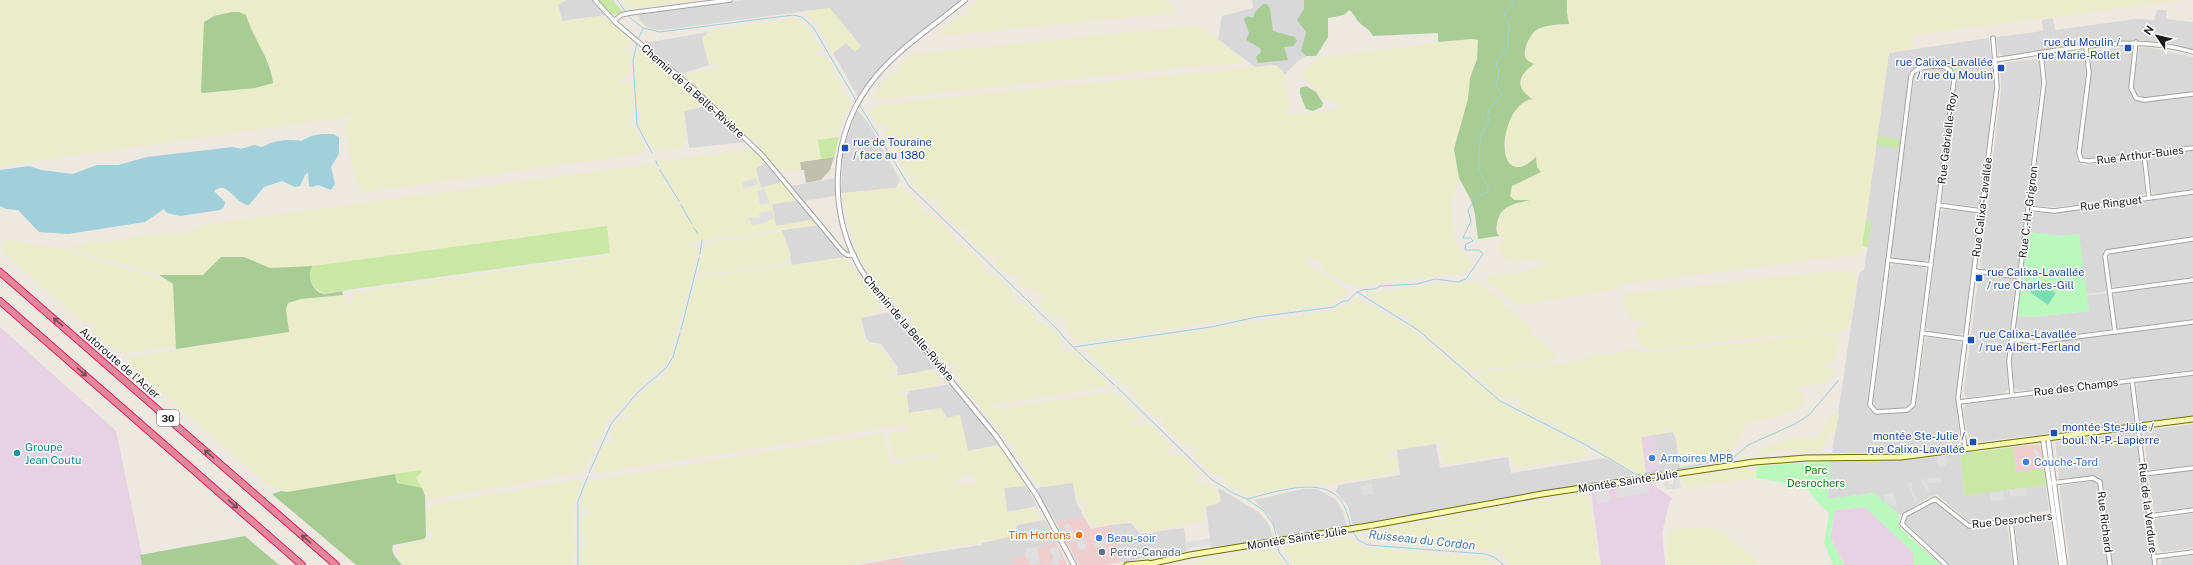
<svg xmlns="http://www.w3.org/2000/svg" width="2193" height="565" viewBox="0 0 2193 565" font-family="'Public Sans',sans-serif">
<rect width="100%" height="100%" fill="#ede8e0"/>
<!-- residential -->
<g fill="#d9d8d8">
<path d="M566,0H593L605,15L562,21L558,4Z"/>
<path d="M743,0H960L885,62L872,76L858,97L833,53L846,43L850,48L830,8L663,30H655L645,26L636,14Z"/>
<path d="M1252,0H1304L1306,32L1301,51L1306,56L1298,61L1284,75L1278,66L1255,67L1218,39L1222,16L1253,8Z"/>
<path d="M2157,10H2167L2166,19L2192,22L2193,20V49L2170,43L2139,40L2111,42L2003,56L1998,52L1996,37L2043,31L2042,20L2053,18L2055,30L2136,19L2154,20Z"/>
<path d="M708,32L702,38L709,65L681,74L645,43Z"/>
<path d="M1989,38L1995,84L1980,203L1977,207L1946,203L1942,201L1956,85L1955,73L1951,67L1942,64L1916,67L1909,73L1867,402L1869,409L1876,414L1911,411L1916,405L1925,340L1929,337L1959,341L1962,345L1956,403L1960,440L1957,445L1906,452L1832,453L1859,273L1864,270L1869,238L1871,221L1866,220L1889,53Z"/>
<path d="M2128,47L2133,52L2129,91L2134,99L2143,102L2193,97V145L2082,159L2081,155L2091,74L2090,54L2094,51Z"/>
<path d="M2147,47L2193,57V92L2145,98L2136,94L2133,86L2137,53L2139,48Z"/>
<path d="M2081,53L2084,57L2086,73L2076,159L2084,165L2139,158L2142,162L2145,192L2142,196L2060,207L2036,206L2032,201L2047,79L2045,60L2048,57Z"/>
<path d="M2036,59L2040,63L2041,80L2018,269L2013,273L1984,270L1980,265L2001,90L2000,67L2004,63Z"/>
<path d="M1940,69L1948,71L1951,81L1929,259L1923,262L1894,258L1891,253L1914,76L1918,72Z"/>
<path d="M706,102L746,141L745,142L689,148L684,111L702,107Z"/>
<path d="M857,110L867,121L900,180L895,188L841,193L843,150Z"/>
<path d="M2193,150V189L2157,194L2152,192L2147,162L2149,157Z"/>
<path d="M767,162L784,181L761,188L755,168Z"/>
<path d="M835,178V196L804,201L792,186Z"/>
<path d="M2193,195V237L2104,250L2103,254L2107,291L2106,292L2085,294L2079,234L2062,236L2028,232L2030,216L2034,212L2052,213Z"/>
<path d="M799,200L814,220L776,227L772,204Z"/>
<path d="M1945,209L1974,212L1978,217L1964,330L1960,335L1930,332L1926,327L1940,213Z"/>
<path d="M820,225L846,257L792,265L782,230Z"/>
<path d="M2193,241V277L2116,287L2111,285L2108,259L2111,253Z"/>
<path d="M1894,264L1924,267L1927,273L1910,405L1897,409H1876L1873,403L1890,267Z"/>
<path d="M1983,275L2012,278L2016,282L2007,356L2008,390L2004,393L1967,398L1964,394V389L1978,279Z"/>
<path d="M2193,282V319L2121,329L2117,327L2113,296L2115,293Z"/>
<path d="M2108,293L2112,325L2109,330L2035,339L2016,335L2017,316L2035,317L2088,311L2086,295Z"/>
<path d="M890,312L938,368L898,376L897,366L881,344L870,342L866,338L861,318Z"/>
<path d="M2193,324V370L2020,391L2014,388L2012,361L2014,346L2017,343L2036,344Z"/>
<path d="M2193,375V415L2143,422L2140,420L2136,387L2138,383Z"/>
<path d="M2126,383L2131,388L2135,420L2132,423L1979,442L1970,441L1968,433H1967L1963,409L1966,404Z"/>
<path d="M951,384L980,420L999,445L968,451L941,408L909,413L907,396L909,391Z"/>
<path d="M2193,424V465L2151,470L2148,468L2143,431Z"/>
<path d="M1673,432L1677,442L1680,470L1659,473L1653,435Z"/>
<path d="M2131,432L2136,433L2153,565H2113L2103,486L2099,477L2093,476L2059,479L2055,442Z"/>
<path d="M1436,444L1440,468L1508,457L1511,473L1605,458L1634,474V476L1502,498L1353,526L1348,506L1336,492L1338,485L1400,475L1397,450Z"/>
<path d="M1960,454L1965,495L2046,485L2049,511L1970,522L1937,495L1931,496L1900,515L1874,493L1828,499L1831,461L1906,460Z"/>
<path d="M2193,470V507L2157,512L2154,511L2149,478L2152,475Z"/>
<path d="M2093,481L2098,485L2108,565H2070L2059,486Z"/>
<path d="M1071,482L1073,483L1076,502L1084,517L1056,522L1036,490L1040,487Z"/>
<path d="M1025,485L1038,506L1007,512L1004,488Z"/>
<path d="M1219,488L1260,513L1269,525L1273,539L1211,547L1206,506L1216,504L1220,497L1218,491Z"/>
<path d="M1303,489H1317L1335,499L1343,511L1347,527L1279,537L1270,516L1254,500Z"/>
<path d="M1934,501L1966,528L2004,524L2007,526L2013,565H1950L1905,522L1906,517Z"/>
<path d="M2193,513V548L2162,552L2159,550L2154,522L2155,519Z"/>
<path d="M2044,519L2049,520L2051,523L2057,565H2019L2015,525L2019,522Z"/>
<path d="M1045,520L1057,543L1025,549L1026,555L1012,558L1014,565H904L903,557L982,545V543L1018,535L1016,525Z"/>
<path d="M1131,523L1140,534L1184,528L1187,551L1121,562L1117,540L1110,525Z"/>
<path d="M2193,555V565H2159L2163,559Z"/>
</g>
<!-- commercial -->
<g fill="#eecece">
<path d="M2038,444L2041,448L2044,469L2016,472L2013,447Z"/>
<path d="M1084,517L1091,529L1110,525L1117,540L1121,562L1104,565H1079L1056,522Z"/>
<path d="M1057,543L1067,565H1014L1012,558L1026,555L1025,549Z"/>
<path d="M903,557L904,565H859Z"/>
</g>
<!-- industrial -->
<g fill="#e6d2e3">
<path d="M0,327L116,431L144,565H0Z"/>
<path d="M1653,435L1659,473L1646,475L1641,437Z"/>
<path d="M1651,481L1652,484L1672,498L1669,503L1662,533L1665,565H1601L1591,491Z"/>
<path d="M1865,507L1913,552V565H1844L1830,537L1835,510Z"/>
</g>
<!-- construction -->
<path fill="#c1c0ac" d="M834,157L830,170L821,180L806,183L804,170H801L800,162Z"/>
<!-- farmland -->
<g fill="#ebecca" fill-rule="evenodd">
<path d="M0,0H566L558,5L562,21L599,16L610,21L631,40L629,45L622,49L631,52L630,74L620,80V82L629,83L631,86L634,118L626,124L634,127L646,149L638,154L366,192L356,185L345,128L346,123L352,119V116L0,166ZM246,15L250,28L269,63L273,82L228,91L203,93L201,92Z"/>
<path d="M622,0H698L635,8L630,7Z"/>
<path d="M978,0H1166L1177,10V12L1172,13L940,36V32L958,17L966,16L968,9Z"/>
<path d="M1567,0H2186L1912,35L1913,48L1889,53L1861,254L1622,284L1612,290L1519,305L1488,283L1486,276L1518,273L1549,264L1532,259L1513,262L1507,260L1498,250L1500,243L1504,239L1497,233L1499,214L1509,206L1528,200H1514L1510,196V192L1512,186L1532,177L1537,167V161L1521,167H1516L1509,164L1505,158L1507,124L1515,109L1522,103L1532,99L1522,91L1520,84L1523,73L1534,64L1528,61L1525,56L1530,36L1536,29L1541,28L1569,24L1567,13Z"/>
<path d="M830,8L861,46L855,52L846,43L833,53L818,26L805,11Z"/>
<path d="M791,19L802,23L807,27L820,47L815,55L826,57L842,85L840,94L849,97L850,106L842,115V123L838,133L831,138L818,140L821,159L800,162L801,170L782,171L757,148L761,147L731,121L687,76L689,73L726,67L712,64L708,60L702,38L712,30Z"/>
<path d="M1198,25L1244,61L1236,64L1187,67L880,99L873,97L887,76L898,73L897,67L913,54Z"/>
<path d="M1476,38L1479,43L1478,53L1470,78L1468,99L1454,149L1459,178L1451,204L1454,235L1456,244L1463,253L1470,258L1471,262L1467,271L1460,274L1382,282L1359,287L1347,284L1323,271L1320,259L1302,260L1346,289L1347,294L1330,304L1079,343L1066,329L1065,321L1067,319L1051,317L1040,306L1041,300L1047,297L1022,286L1017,283L1018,279L1021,275H1008L999,268L995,261L999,256L992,257L983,252L965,234L969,229H960L938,207L937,204L939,200L927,199L913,184L912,181L917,178L906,174L899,160L904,152H897L893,149L883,132L888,128L876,123L872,111L873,107L880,104L1275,65L1283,71L1290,105L1288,111L1283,114L1327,112L1342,105L1323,99L1304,77V72L1308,67L1318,58Z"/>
<path d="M639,50L648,53L701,102L698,107L683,111L686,144L681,149L655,150L640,129L635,61L636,53Z"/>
<path d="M754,149L767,162L756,168L761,188L784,181L799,200L772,204L776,226L815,219L820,225L702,240L691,244L699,251L668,361L658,372L647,376L645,382L614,414L604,419L605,428L599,439L592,442V445L595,448L583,472L431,499L425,496L416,481V478L421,470L287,492L270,486L131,366L126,358L289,332L286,306L292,301L301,299L340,295L345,296L347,303H350L355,293L365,291L610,256L607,226L298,268L267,267L244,257H221L206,274L200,275H159L71,249L73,246L84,243L117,241L147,234L187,233L204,225L244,219L651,164L655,166L684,213L683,215L687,214L657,161Z"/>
<path d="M902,187L921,205V212L931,214L955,237L953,244H961L966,247L982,262L987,274L995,275L1007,286L1012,292V298L1018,303L1026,304L1036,317V322L1046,324L1055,332L1062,339L1060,349L1076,353L1105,380L1106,385L1103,387L993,405L992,408L996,409L1110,392L1120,396L1140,417L1137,421L1131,422L1132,425L1147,424L1152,427L1171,445V450L1167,454L1182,456L1199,474L1195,483H1207L1218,491L1221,500L1219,503L1204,507L1202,521L1146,533L1142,532L1134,523L1130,521L1095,526L1088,521L1084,512L1086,500L1080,501L1077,498L1073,483L1044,487L1034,480L1015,452L1014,444L1009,442L957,378L954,370L959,365H952L945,363L912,324V315H906L903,312L868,270L859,257L849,225L843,196L845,193Z"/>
<path d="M779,232L784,236L791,255L788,261L783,264L701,275L698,274L704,247L709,242Z"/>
<path d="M9,240L63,249L170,282L173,284L176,346L123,353L115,350L93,331L95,323H87L77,317L4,253L1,244Z"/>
<path d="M841,258L845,259L879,303L876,313L861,318L860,321L865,341L882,350L893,363L895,370L890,377L931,370L939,376L940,381L934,386L897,391L898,394L907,396L909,413L941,408L946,418L960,415L968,451L999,445L1026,486L1004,488L1007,512L1029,509L1034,510L1039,515L1038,520L1017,525L1014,533L1006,537L845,565H580L581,550L589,543L585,542L581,536L580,523L581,519L591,512V510L587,509L582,504V496L587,484L594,480L882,433L891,464L931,457L939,461L935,454L902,459L894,458L889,436L892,433L912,431L906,427L907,424L598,473L594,470L602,446L614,440V437L610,434L613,426L618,420L628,418V416L624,413L625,408L664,375L673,362L696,280L703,277ZM962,474L976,478V484L952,486V484L961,478Z"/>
<path d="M1841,270L1849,271L1854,274L1856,279L1850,325L1841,332L1785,337L1776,335L1649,350L1641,345L1636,331L1637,327L1645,324V322L1635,320L1629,316L1622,300L1626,294L1635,293Z"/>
<path d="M1476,282L1503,300L1504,305L1510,308L1530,326L1532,330L1530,335L1537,337L1555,354V359L1544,363L1472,371L1409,322V316L1394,313L1373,300L1370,295L1372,292L1411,288L1437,283L1455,284Z"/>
<path d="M1356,298L1408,327L1509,408L1585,448L1588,455L1577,459L1518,467L1507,454L1447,464L1443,461L1440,454V448L1446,442L1385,451L1396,459L1398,469L1393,473L1328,485L1304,484L1249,495L1227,485L1225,481L1226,477L1210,473L1193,455L1194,450L1197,448L1184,445L1164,427L1162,423L1165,417H1154L1134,398L1130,392L1135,386H1128L1117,378H1113L1085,350L1087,348L1334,310L1350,304Z"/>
<path d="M1831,334L1836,335L1839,339L1836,358L1831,363L1822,365L1821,367L1831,368L1833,373L1832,378L1825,383L1798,386V391L1805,396L1803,407L1771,418L1744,423V430L1729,454L1685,465L1681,463L1679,459L1675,435L1668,427L1664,426L1665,433L1641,437L1646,475L1638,476L1637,473L1598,451L1596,447L1601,442L1587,444L1557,428L1554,425L1559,420L1545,421L1534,417L1518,406V403L1525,398H1502L1478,377L1480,373L1487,371L1578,362L1594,354H1613L1631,348L1642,352H1650Z"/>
<path d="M1832,413H1839L1836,430L1830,433L1821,450L1801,452L1789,449L1761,455L1758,453L1761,449L1793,438H1817Z"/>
<path d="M1751,469L1756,471V478L1684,488L1682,478Z"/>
<path d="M579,479L582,482L574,505L573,537L576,549L573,555V565H404L397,556V551L402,545L433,538L427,530V511L433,504Z"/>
<path d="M1588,492L1599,565H1509L1499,547L1495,552L1487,551L1369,541L1365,537L1370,532Z"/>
<path d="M1702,527L1720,530L1757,559L1758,564L1668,565L1666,539L1669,530Z"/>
<path d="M1347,537L1366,548L1484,558L1498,565H1294L1284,550L1286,546L1319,543Z"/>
<path d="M1270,550L1274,552L1285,565H1182L1245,553Z"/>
</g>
<!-- grass -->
<g fill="#c8e8a4">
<path d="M597,0H613L623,13L611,15Z"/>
<path d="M1878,136L1900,139L1899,148L1876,145Z"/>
<path d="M839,137L834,157L821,159L818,140Z"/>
<path d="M1866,220L1871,221L1868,247L1862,246Z"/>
<path d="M607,226L610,253L325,293C314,292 304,275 313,266Z"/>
<path d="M2013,447L2016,472L2044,469L2046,485L1965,495L1960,454Z"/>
<path d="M421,470L422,472L416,478L422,488C411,485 396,489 395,474Z"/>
</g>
<!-- forest -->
<g fill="#a7cc94">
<path d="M1304,0H1567V13L1569,24C1560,24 1546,25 1538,29C1531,32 1523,49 1525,56C1526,61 1531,62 1534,64C1518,75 1514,88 1533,99C1504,101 1493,171 1520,167C1526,166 1531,161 1536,157L1537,167L1541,172L1512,186L1510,196L1514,200H1530C1514,204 1500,205 1497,224C1496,228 1496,232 1499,236L1478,239L1475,214L1471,200L1459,178L1454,149L1468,99L1470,78L1477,59L1478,40L1472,39L1438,42V33L1373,36C1368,27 1364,28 1359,22C1354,17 1355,14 1349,10L1344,15L1328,18V37L1316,56H1306L1301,51L1306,32L1297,20L1304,9Z"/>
<path d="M1263,4H1266L1270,8L1273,31L1295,37L1297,41L1293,46L1284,47L1288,60L1258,63L1256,57L1261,52L1260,48L1246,40L1249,33L1244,19L1247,16L1253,18L1256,11Z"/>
<path d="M232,12H239L246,15C253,39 270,57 273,83L255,88L203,93L201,92L204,22L214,16Z"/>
<path d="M1306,86L1316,92L1323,103L1322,107L1313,111L1306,109L1300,94V88Z"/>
<path d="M221,257H244L270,268L313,266C306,273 311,288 320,293C326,295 336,292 342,291L343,295L301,299L288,303L286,309L289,332L176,349L173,284L159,275H203Z"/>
<path d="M395,474L397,483L422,488L425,496L426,537L424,539L393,545C390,553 397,559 402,565H356L272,494L281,491L287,492Z"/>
<path d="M245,536L279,565H142L140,555Z"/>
</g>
<!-- park -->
<g fill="#baf9bd">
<path d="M2028,232L2061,236L2079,234L2089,311L2035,317L2017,316Z"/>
<path d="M1831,461L1828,499L1874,493L1900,515L1898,523L1900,528L1941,565H1913V552L1865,507L1835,510L1830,537L1844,565H1833L1824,543L1829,513C1817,504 1809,489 1798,479L1790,478L1785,483L1756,478L1757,466Z"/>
</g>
<!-- pitch -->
<path fill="#7cddb4" d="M2038,281L2056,293L2048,305L2030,292Z"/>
<!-- parking -->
<g fill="#dfdfdf">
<path d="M756,177L758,184L744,189L742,183Z"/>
<path d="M765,189L769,203L760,205L757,191Z"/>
<path d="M772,211L774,219L767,221L768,223L751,225L749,217L760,218L759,213Z"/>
<path d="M2035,448L2039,453L2042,468L2035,469L2033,459H2038L2032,450Z"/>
<circle cx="1942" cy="461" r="5.5"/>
<path d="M1940,477L1942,482L1928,483L1927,479Z"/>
<path d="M1679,478L1681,487L1676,489H1668L1662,484L1669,481V484H1673V480Z"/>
<path d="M1925,479L1930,492L1927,493L1921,480Z"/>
<path d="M1372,483L1373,494L1363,496L1361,486Z"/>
<path d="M1907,483H1912V491L1918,501L1915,502Z"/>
<path d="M1648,484L1649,492L1617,498L1616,489Z"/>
<path d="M2026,488L2027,495L2013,497L2010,495V490Z"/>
<path d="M1609,490L1611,501L1597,504L1595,492Z"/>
<path d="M2003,491L2004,500L1991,501L1990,493Z"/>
<path d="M1894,493L1897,506L1895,508L1884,501V495Z"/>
<path d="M1069,523L1078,540L1074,542L1063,526Z"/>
<path d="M1210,538L1211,545L1187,549L1186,542Z"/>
<circle cx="1082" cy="545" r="5"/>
<path d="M1106,540L1107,545L1095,547L1094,542Z"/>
<path d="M1037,547L1040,564L1030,565L1029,559H1026L1025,549Z"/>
<path d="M1057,547L1063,559L1058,561L1059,565H1043L1052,563L1053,554H1051L1050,548Z"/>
</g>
<!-- water -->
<path fill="#9fd0db" d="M321,134H333L339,137V154L331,167L335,184L331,190L318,185L312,187L309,186L308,172L305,175L300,186L295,187L282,181L264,187L249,205C235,205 228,179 214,191L225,202L224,207L220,210L180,216L167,213L164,209L145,222L68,234L39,232L18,210L6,209L0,206V170L29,166L41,170L73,174L97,165H118L147,157L233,147L241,149L254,145L262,147C276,140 285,139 301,141L311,136Z"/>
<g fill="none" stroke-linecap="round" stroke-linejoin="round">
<!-- stream -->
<g stroke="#9fd0db" stroke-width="1">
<path d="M617,0L625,11"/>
<path d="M629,17L643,28L660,32L793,15L802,17L813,27L857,102"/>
<path d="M639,37L643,29"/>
<path d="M637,43L633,60L637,125L652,153"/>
<path d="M859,104L909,186L1059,331C1073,350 1096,367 1114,385"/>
<path d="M656,161L658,166"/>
<path d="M660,170L679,201"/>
<path d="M681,205L692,224"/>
<path d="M694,228L698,234"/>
<path d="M700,254L702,240"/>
<path d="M1357,292L1418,330L1500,401L1586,445L1637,475L1640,474"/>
<path d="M681,330L699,258"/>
<path d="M1074,347L1211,327L1257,317L1334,307L1343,301H1348C1363,282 1370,294 1380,286L1417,284L1435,279L1458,282L1466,279L1483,254L1479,250H1465L1466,244L1473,241L1471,238H1463L1471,221L1468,210L1476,198L1488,191V187L1479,171V148L1482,133L1490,122L1487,117L1489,110L1502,94L1496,86L1499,71L1496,63L1508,46V33L1510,27L1507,24L1504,13L1512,6L1514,0"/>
<path d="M1117,387L1211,479L1233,493L1247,499L1264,511L1273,524L1277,539"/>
<path d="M1677,469L1733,458L1748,445L1795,424L1809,415L1838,381"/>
<path d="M1654,472L1671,470"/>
<path d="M589,473L611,424L638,392L666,368L673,357L680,333"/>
<path d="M1644,474L1648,473"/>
<path d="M1247,499C1272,493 1319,476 1339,498C1346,506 1348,517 1351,527"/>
<path d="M1352,530L1358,540L1368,545L1486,554L1494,557L1504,565"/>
<path d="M1277,543L1279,552L1289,565"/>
<path d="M578,565V501L588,476"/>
</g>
<!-- minor casing -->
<g stroke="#a2a2a2" stroke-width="5.5">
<g id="minor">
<path d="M595,0L616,23L694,89L763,156L842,251L847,255H854"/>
<path d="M614,21L621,15L630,13L730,0"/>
<path d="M2136,42L2131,88L2136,98L2144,100L2193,94"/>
<path d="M2086,47L2089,73L2079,153L2081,160L2089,161L2193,148"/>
<path d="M1994,60C2058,51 2130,32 2193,52"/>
<path d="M1943,66L1950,70L1954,80L1913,405L1907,410L1876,412L1870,405L1911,76C1914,66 1933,66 1943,66Z"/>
<path d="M2144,154L2149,198"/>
<path d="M1938,205L1982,211"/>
<path d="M2028,208L2054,211L2193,192"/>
<path d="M1888,260L1931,265"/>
<path d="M1975,271L2020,277"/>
<path d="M2110,291L2193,280"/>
<path d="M2115,332L2105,256L2107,252L2193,239"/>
<path d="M1922,333L1966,339"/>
<path d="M2012,339L2035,342L2193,322"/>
<path d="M2132,380L2155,565"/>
<path d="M2012,395L2009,361L2044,83L2041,53"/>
<path d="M1959,402L2193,373"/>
<path d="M1965,448L1958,398L1997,87L1993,38"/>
<path d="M2144,474L2193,468"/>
<path d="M2052,483L2093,478L2100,482L2110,565"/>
<path d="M2150,516L2193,510"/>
<path d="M2011,521L2016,565"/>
<path d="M2154,557L2193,552"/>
<path d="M1946,565L1902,524L1905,515L1935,499L1969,526L2055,515"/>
</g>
</g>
<!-- tertiary casing -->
<g stroke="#a2a2a2" stroke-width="6">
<g id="tertiary">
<path d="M965,0C935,25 902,46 877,75C829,131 825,215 865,276L996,436L1037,496L1074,565"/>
<path d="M2048,438L2065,565"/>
<path d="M2043,439L2061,565"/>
</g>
</g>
<!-- secondary casing -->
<g stroke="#686f04" stroke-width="7">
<g id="secondary">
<path d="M1127,565L1148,563"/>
<path d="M1145,565L1190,555L1374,525L1542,494L1754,462L1806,458L1901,457L2193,419"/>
</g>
</g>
<!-- motorway casing -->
<g stroke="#d52266" stroke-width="8">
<g id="motorway">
<path d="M0,272L336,565"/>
<path d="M0,301L302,565"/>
</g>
</g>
<!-- minor -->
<use href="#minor" stroke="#fff" stroke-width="3.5"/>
<!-- tertiary -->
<use href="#tertiary" stroke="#fff" stroke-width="4"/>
<!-- secondary -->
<use href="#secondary" stroke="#f8f9b1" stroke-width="5"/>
<!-- motorway -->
<use href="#motorway" stroke="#e6869b" stroke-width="6"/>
</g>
<!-- one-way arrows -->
<defs><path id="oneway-shaft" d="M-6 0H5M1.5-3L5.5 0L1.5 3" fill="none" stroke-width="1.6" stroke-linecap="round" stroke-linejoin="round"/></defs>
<g stroke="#764b55">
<use href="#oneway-shaft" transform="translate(58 322) rotate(-139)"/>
<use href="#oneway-shaft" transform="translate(82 372) rotate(41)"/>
<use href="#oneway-shaft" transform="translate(209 454) rotate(-139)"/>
<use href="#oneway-shaft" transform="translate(233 504) rotate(41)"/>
<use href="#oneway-shaft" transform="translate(306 539) rotate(-139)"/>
</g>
<!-- markers -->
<g fill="#1a4fb4" stroke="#fff" stroke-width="1.5">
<rect x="2124" y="44" width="8" height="8" rx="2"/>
<rect x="1997" y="64" width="8" height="8" rx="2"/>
<rect x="841" y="144" width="8" height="8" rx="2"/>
<rect x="1975" y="274" width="8" height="8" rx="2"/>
<rect x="1967" y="336" width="8" height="8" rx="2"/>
<rect x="2050" y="429" width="8" height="8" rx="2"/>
<rect x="1969" y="438" width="8" height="8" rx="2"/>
</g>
<circle fill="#0f9aa8" stroke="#fff" stroke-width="1.5" cx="17" cy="453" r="4"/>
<g fill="#3f7fe0" stroke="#fff" stroke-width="1.5">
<circle cx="1652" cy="458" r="4"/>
<circle cx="2026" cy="462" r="4"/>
<circle cx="1099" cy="538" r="4"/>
</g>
<circle fill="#e8710a" stroke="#fff" stroke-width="1.5" cx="1079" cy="535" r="4"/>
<circle fill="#5c6f8a" stroke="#fff" stroke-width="1.5" cx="1102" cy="552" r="4"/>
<g text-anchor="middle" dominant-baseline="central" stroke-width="3" stroke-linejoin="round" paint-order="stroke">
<!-- shield labels -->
<rect fill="#fff" stroke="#5f5f5f" stroke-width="1" x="157" y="410" width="22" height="16" rx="3"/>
<g font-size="10" font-weight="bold" fill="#1b1b1b">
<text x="168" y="418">30</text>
</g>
<!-- transit labels -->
<g font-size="11" fill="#164399" stroke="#fff" text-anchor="start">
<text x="2120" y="42" text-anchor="end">rue du Moulin /<tspan x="2120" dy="13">rue Marie-Rollet</tspan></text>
<text x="1993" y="62" text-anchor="end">rue Calixa-Lavallée<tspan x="1993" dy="13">/ rue du Moulin</tspan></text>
<text x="853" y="142">rue de Touraine<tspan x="853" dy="13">/ face au 1380</tspan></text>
<text x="1987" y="272">rue Calixa-Lavallée<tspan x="1987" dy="13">/ rue Charles-Gill</tspan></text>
<text x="1979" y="334">rue Calixa-Lavallée<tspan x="1979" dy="13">/ rue Albert-Ferland</tspan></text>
<text x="2062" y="427">montée Ste-Julie /<tspan x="2062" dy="13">boul. N.-P.-Lapierre</tspan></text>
<text x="1965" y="436" text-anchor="end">montée Ste-Julie /<tspan x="1965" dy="13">rue Calixa-Lavallée</tspan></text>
</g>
<!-- street labels -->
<g font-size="11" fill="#1b1b1b" stroke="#fff">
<text transform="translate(693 91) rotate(42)">Chemin de la Belle-Rivière</text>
<text transform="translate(1947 138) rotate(-83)">Rue Gabrielle-Roy</text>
<text transform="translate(2140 155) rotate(-7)">Rue Arthur-Buies</text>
<text transform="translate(2111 203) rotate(-7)">Rue Ringuet</text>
<text transform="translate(1982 207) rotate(-83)">Rue Calixa-Lavallée</text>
<text transform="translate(2028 212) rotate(-83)">Rue C.-H.-Grignon</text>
<text transform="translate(909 328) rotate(50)">Chemin de la Belle-Rivière</text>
<text transform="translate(120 363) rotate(41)">Autoroute de l'Acier</text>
<text transform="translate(2076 387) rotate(-7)">Rue des Champs</text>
<text transform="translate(1628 481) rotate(-9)">Montée Sainte-Julie</text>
<text transform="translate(2148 508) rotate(83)">Rue de la Verdure</text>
<text transform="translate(2012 520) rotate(-6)">Rue Desrochers</text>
<text transform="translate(2105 522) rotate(83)">Rue Richard</text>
<text transform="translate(1297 538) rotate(-9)">Montée Sainte-Julie</text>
</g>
<!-- culture labels -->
<g font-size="11" fill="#0d838f" stroke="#fff" text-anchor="start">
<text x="25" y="447">Groupe<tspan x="25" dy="13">Jean Coutu</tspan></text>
</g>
<!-- shop labels -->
<g font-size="11" fill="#366cbe" stroke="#fff" text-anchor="start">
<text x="1660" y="458">Armoires MPB</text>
<text x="2034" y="462">Couche-Tard</text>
<text x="1107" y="538">Beau-soir</text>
</g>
<!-- park labels -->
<g font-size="11" fill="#0a770f" stroke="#fff">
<text x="1816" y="470">Parc<tspan x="1816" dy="13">Desrochers</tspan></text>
</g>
<!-- food labels -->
<g font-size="11" fill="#c56008" stroke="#fff" text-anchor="end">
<text x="1071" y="535">Tim Hortons</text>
</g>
<!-- service labels -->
<g font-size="11" fill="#4e5e75" stroke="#fff" text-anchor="start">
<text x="1110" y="552">Petro-Canada</text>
</g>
<!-- water labels -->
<g font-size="12" font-style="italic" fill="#4577a1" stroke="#fff">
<text transform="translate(1422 540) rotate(6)">Ruisseau du Cordon</text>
</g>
</g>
<!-- north arrow -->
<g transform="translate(2157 36) rotate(305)" stroke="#ffffff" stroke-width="3" paint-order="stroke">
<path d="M0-3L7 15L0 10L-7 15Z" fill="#1b1b1b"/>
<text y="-6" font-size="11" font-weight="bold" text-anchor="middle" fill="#1b1b1b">N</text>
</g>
</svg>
